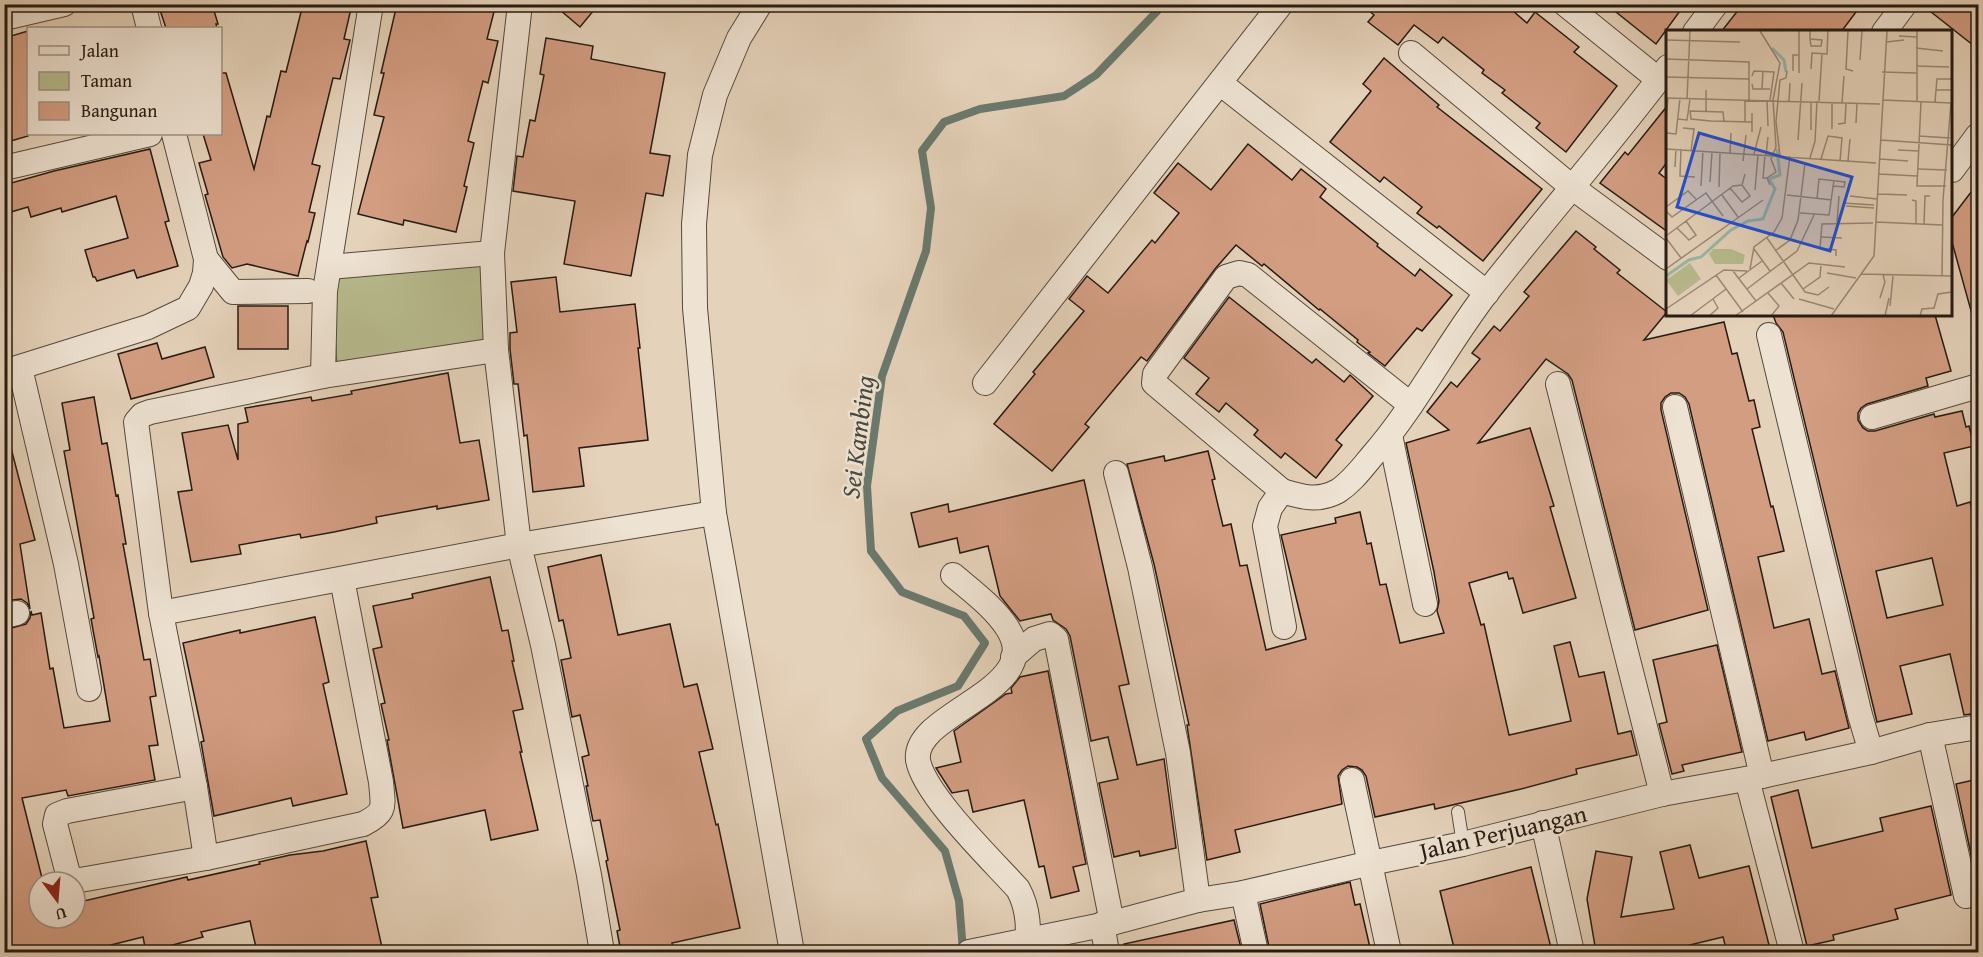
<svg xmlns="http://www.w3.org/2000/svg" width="1983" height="957" viewBox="0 0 1983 957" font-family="'Gentium Book Plus',serif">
<rect width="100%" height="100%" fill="#e5d2ba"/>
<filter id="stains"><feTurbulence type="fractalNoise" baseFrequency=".00333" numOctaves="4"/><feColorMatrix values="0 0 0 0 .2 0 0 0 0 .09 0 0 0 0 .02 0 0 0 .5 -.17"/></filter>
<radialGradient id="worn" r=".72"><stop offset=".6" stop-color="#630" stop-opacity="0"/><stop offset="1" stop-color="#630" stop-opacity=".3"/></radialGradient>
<!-- green -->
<path fill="#b7bb8e" stroke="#6e6b50" stroke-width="1.5" d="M486,255L494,344L337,368L331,272Z"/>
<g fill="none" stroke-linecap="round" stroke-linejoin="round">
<!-- stream -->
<path stroke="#6a796d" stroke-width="8" d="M963,951L959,901L945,851L882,778L866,739L897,711L958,686L985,643L964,616L902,592L871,551L867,486L882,376L926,251L931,208L922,151L944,122L980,109L1064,96L1096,75L1164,4"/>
</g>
<!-- building -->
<g fill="#d39d82" stroke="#261b12" stroke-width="1.5" fill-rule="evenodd">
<path d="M158,4H212L218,24H216L217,28H166Z"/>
<path d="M303,4H352L344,39L350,40L340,79L333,78L312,164L320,166L309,212L315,213L308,242L307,241L298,276L247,264L232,268L223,257L205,195L208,194L199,163L211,160L203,134H220V73H226L254,169L267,116L270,117L281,71L286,72Z"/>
<path d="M397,4H496L487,39L498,41L488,83L483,81L468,141L474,143L464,186L467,187L456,232L404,220L403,225L358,214L384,117L374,115L384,73H381Z"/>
<path d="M553,4H599L580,27Z"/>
<path d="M1361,4H1505L1527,23L1535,12L1579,47L1574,52L1617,86L1566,152L1536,128L1540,123L1502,93L1505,90L1482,73L1484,70L1443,37L1438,43L1414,25L1398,45L1368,22L1374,15Z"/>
<path d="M1606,4H1685L1656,44Z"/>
<path d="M1743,4H1862L1841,32H1721Z"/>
<path d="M1921,4H1978V49Z"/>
<path d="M28,31V136L4,143V38Z"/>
<path d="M546,38L593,46L591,59L665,73L650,153L670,156L663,196L646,193L631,276L564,264L575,201L513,191L517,156L523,157L530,120L535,121L544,75L540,74Z"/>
<path d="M1384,58L1439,105L1437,107L1542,189L1483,261L1439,226L1437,228L1417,213L1422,207L1384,177L1380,182L1330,142L1371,91L1363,84Z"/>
<path d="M1668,105V161L1659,173L1668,180V232L1600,183L1625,152L1628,155Z"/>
<path d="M1248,144L1292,180L1301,169L1326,189L1320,197L1378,244L1377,246L1415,276L1420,269L1452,295L1422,331L1417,328L1385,366L1368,353L1370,352L1357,342L1358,340L1320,309L1319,310L1264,264L1262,266L1236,245L1215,269L1147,361L1141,357L1085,424L1089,427L1052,471L994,424L1035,374L1033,372L1084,311L1069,299L1087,276L1108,293L1152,240L1155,243L1179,213L1154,193L1178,163L1211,190Z"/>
<path d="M150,149L169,221L165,222L178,266L137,278L134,270L97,281L95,277H93L85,250L128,238L116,196L62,212L61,208L31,217L28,207L4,214V185L54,171Z"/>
<path d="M1978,183V317L1973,318L1952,242V217Z"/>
<path d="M1576,231L1596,247L1594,249L1620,270L1617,273L1667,312L1644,340L1724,322L1732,354L1737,353L1749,401L1754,400L1760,427L1752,429L1771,507L1773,506L1784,551L1758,557L1774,628L1809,619L1822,674L1835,671L1849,728L1806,740L1804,732L1768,741L1689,404L1685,397L1679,393H1671L1665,397L1661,403V410L1708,610L1635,630L1572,380L1568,374L1546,359L1478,443L1530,428L1554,506L1550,507L1576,598L1523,613L1513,578L1509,579L1507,572L1469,583L1481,625L1484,624L1509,735L1571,721L1554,646L1570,642L1579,677L1604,672L1618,734L1631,731L1637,755L1576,769L1577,774L1521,789L1435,809L1434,804L1375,817L1366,776L1362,770L1357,767L1348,766L1342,770L1338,776L1342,804L1235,830L1240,852L1207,860L1187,725H1189L1154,564L1127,464L1164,456L1165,461L1208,451L1215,479L1212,480L1223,526L1231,524L1240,566L1247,565L1266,650L1306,639L1281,535L1336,523L1335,518L1360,512L1367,544L1371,543L1380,585L1386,584L1400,643L1444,633L1437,611L1439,601L1434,572L1406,443L1449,430L1427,412L1451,382L1457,387L1480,359L1472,353L1494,326L1500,331L1529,296L1524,292Z"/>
<path d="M556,277L560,312L635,304L640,348H638L648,440L579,448L584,486L533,492L527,435L524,436L518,384H514L510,349V333L517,332L511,282Z"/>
<path d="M1229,297L1312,363L1316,359L1344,382L1350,375L1373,396L1336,440L1342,445L1316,478L1285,453L1281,458L1254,435L1258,430L1226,403L1219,412L1196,394L1209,378L1184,358Z"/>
<rect x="238" y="306" width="50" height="43"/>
<path d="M1773,315H1935L1951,371L1926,378L1928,386L1867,404L1861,408L1858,413V420L1863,428L1868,431H1875L1934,414L1935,417L1962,411L1966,427L1969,426L1974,446L1944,453L1957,506L1970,502L1978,537V713L1964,715L1950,654L1900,666L1912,714L1877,722L1783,332L1776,323ZM1932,558L1943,605L1887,618L1876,571Z"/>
<path d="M157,343L162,359L205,347L214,377L131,399L118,354Z"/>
<path d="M448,373L460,443L479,440L489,500L437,509V506L376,517L377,523L334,532L301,538L300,534L239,545L241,554L191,562L178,492L192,490L182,433L228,425L238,460V424L248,422L245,408L311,397L312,401L352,394L351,391Z"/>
<path d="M94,397L102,444L107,443L116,496L118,495L126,544H123L144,660L150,659L156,696L150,697L158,745L149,746L155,780L68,796L66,790L22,798L43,882H39V918H75V903L187,877L188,880L260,864L259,862L290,855L323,851L366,841L378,897L371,898L383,952H257L250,921L201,932L203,937L146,952L143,937L83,952H10L4,930V630L26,624L30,618L31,611L32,615L41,613L50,669L53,668L64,728L110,721L99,656L98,657L91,619L94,618L64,451L70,450L62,403Z"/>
<path d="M11,448L35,540L20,544L30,609L27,603L21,599L4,601V449Z"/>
<path d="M1084,480L1129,684L1119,686L1137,765L1164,759L1176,848L1140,856L1139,851L1114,857L1099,783L1118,779L1108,737L1091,741L1070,636L1066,629L1053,620L1051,614L1020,621L1000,596L988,546L960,553L957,538L919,547L911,513L948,504L949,512Z"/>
<path d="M601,555L618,635L670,624L684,687L697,684L713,749L699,752L716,825L718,824L740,928L672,943L674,952H621L617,931L620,930L606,861L608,860L600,820L593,821L586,786H588L582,757L589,755L580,715L572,717L561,660L571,658L563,620L559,621L548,567Z"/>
<path d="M490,577L502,631L508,630L514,661H512L523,709L513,711L522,752H520L538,830L491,840L485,810L403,828L387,740H389L381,704L385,703L373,649L382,647L373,606L413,598L412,594Z"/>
<path d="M315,617L329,682L323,684L347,794L293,806L291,798L214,816L201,742L204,741L183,643L240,630V633Z"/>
<path d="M1717,645L1742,752L1682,765L1684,771L1672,774L1659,724L1667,722L1653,660Z"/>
<path d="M1048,671L1086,864L1073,867L1079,891L1051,898L1044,866L1039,867L1024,800L973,812L968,790L952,793L936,768L961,762L954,731L1006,694L1012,693L1011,688L1020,677Z"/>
<path d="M1978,779V887L1956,784Z"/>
<path d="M1798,790L1812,848L1883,831L1880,818L1931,806L1951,895L1895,909L1898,919L1833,935L1834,940L1807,946L1771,797Z"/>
<path d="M1690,845L1699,878L1749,866L1770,949L1757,952H1727L1723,937L1661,952H1596L1587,899L1596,851L1632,857L1621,917L1674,909L1660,852Z"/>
<path d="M1531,867L1552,952H1455L1440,891Z"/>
<path d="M1350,882L1355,905L1360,904L1371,952H1270L1260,904Z"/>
<path d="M1234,920L1242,952H1125L1124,944Z"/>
</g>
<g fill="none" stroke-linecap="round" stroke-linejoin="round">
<!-- lane casing -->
<g stroke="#56493c" stroke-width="14">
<path id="lane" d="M1458,812L1463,844"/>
</g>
<!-- street casing -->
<g stroke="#56493c" stroke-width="26">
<g id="street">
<path d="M143,4L149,28"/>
<path d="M520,4L492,253L496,350L519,545L543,645L589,875L602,952"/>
<path d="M760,4L739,38L715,95L700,155L694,224L695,308L714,513L792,952"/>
<path d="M1565,4L1659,80"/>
<path d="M4,18L64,4"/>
<path d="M1695,32L1716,4"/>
<path d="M1884,32L1905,4"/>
<path d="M1411,53L1573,188L1668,258"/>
<path d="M1220,83L1487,293"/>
<path d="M4,168L150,134"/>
<path d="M1952,170L1978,135"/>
<path d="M206,259L233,292L308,291"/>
<path d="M329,267L492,253"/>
<path d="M1769,335L1860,715L1871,752"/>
<path d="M20,368L66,564L89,689"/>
<path d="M4,372L148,327L188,308L201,286L205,273L206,259L174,134"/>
<path d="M323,376L325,291L371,4"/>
<path d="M985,383L1281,4"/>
<path d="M1558,384L1662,794"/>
<path d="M1675,407L1762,776"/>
<path d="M1872,417L1978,386"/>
<path d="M1390,435L1425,604"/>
<path d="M1116,473L1140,567L1178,753L1198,900"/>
<path d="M1282,491L1154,383L1155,374L1226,277L1239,273L1248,275L1411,405"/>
<path d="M953,575C972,591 995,608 1008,629C1046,691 912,712 918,760C924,795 993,861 1018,889C1028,907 1031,933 1024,952"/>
<path d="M161,613L519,545L714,513"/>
<path d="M4,616L17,613"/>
<path d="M1284,627L1265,526L1270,508L1282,491C1302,497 1318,502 1338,491C1352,482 1362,468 1373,455C1417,404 1447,344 1488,291C1547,216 1610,144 1668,67"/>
<path d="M1013,657L1034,639L1050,634L1056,639L1112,923"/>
<path d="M1930,735L1966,896"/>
<path d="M1747,779L1792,952"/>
<path d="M1352,780L1389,952"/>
<path d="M195,787L67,811L57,815L55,824L68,874L74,879L80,880L206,858L363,824C387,812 383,807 381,782L342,579"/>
<path d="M1543,823L1572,952"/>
<path d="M206,858L195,787L161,613L136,422L142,415L150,412L323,376L496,350"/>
<path d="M1243,893L1256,952"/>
<path d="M1102,924L1107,952"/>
<path d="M969,952L1112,923L1198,900L1243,893L1371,863L1463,844L1662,794L1762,776L1871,752L1930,735L1978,727"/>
</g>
</g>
<!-- lane -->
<use href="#lane" stroke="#eee2d2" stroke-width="12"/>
<!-- street -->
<use href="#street" stroke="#eee2d2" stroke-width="24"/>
</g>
<g text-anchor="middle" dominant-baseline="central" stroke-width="5" stroke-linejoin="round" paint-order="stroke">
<!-- street labels -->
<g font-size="24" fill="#261b12" stroke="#eee2d2">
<text transform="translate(1503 832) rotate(-13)">Jalan Perjuangan</text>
</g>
<!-- water labels -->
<g font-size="26" font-style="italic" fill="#484a40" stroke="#eee2d2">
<text transform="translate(857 437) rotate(-83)">Sei Kambing</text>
</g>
</g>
<!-- overview -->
<g transform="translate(1666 30)">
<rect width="286" height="286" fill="#e5d2ba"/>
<path d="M47,219H65L79,225L77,234H49L43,224ZM24,233L35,249L12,266L0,250Z" fill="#b7bb8e"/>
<path fill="none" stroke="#97b8aa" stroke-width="3" d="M106,18L118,30L120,42M0,246L23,230L35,227L65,200L82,191L97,189L109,159L103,149L114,145L111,119"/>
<path fill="none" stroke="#998977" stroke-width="1.5" d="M94,1L114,33L107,70L110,117L105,129L110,142L101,148L104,155M133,1V43M182,1L180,39L187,41M251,1V72M233,6L251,7M144,9L145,16H155L156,10L144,9V1M0,10L74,12M220,12L238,10M250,18L277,21M0,29L83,32V70M194,30L196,1M250,36L283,37M145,39L146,23L161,24L162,1M127,41V25H132M216,42L250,43M86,46L88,41L108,42L104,70M0,47L83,49M86,54L87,59H104M96,59L97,41M270,60L271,49H286M0,68L214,74M21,69L24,1M101,70L102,96M217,70L285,73M123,71L124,53M153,71L156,24M255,72L251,156H280M269,72L270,60H286M176,73L178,46M40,81V60M11,89L21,90L24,69M0,90L2,68M58,91L57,82L24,81L25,89L45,91L86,92M79,92V70M190,93L191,73M172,94L179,93L180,73M17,98L28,99L25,121M166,99V72M145,100V72M86,102V83M0,103L10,104L14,68M253,106L284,108M132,110L136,53M215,110L286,115M0,119L210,133M15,119L14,146L29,147M232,120L253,121M64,123L65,103M88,124L95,97M99,125L97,148H101M100,125L102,107M114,126L110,91L114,50L120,48L121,41M144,128L149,111L151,71M155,129L162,106L176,108L174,131M214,129L242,131M77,131L80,105M182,131L184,109M9,137L10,119M251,139L281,140M213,144L251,146M44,152L46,122M35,156L37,121M53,157L54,123M64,158L76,172L84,166L76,155M89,160L92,125M212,164L241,165M56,165L72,187M121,165L166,170M184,166L211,169M151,169L153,149L179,152L178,157L167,156M246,170L250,171V194M177,173L208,175M180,176L208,178M0,177L22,161L30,169M0,181L6,187L40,163L57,186M134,183L163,185L168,150M171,192L173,166M210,192L276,195M258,195L259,166H264M11,198L23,210L30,205L20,191M0,206L67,156L76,155L79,144M154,207L176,208M0,208L15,228M101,208L139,262L152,265L163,257M88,219L104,241M109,221L124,210L132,190L139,133M170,226V220L154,218L156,194L207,193M0,239L97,170M84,239L88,217L108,202L116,188L124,126M67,241L90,271M161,243L190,248M195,244L286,246M50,245L77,282M276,246L277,170L285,73M73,248L96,231M115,253L128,269M81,259L131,221L148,185M137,259L154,247L155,234M102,263L113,276L105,286M214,268L219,252L217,245M133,269L168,279M224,276L227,246M0,279L58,240L81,241M24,286L60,259M43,286L52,278L47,269M69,286L143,233L179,237M165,286L208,226L221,1M219,286L223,268M254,286L256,279L268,278L272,264L286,262"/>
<path fill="#1d4ed8" fill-opacity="0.15" stroke="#1d4ed8" stroke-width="3" d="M33,103L186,147L164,221L11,177Z"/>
<rect width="286" height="286" fill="none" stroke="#261b12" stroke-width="3"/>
</g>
<!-- margin -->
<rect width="1983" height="957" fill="none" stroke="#e5d2ba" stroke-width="24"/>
<rect x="6" y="6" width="1971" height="945" fill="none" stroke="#261b12" stroke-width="3"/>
<rect x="12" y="12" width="1959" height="933" fill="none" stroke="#261b12" stroke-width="1.5"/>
<!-- legend -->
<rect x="27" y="27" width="195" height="108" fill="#eee2d2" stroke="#9e9285" stroke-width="1.5"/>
<rect x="39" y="46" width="30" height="9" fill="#eee2d2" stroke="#9e9285" stroke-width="1.5"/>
<text x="81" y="57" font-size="18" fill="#261b12">Jalan</text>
<rect x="39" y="72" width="30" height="18" fill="#b7bb8e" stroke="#9e9285" stroke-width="1.5"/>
<text x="81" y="87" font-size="18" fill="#261b12">Taman</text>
<rect x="39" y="102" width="30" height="18" fill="#d39d82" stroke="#9e9285" stroke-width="1.5"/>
<text x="81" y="117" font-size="18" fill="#261b12">Bangunan</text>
<!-- north arrow -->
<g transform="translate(57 900) rotate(164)"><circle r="28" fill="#eee2d2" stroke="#9e9285" stroke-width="1.5"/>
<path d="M0-4.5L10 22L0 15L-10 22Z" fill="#8f2418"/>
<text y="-9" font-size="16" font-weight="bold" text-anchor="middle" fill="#261b12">U</text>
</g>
<rect width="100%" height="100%" filter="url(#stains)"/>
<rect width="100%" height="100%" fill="url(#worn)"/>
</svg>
